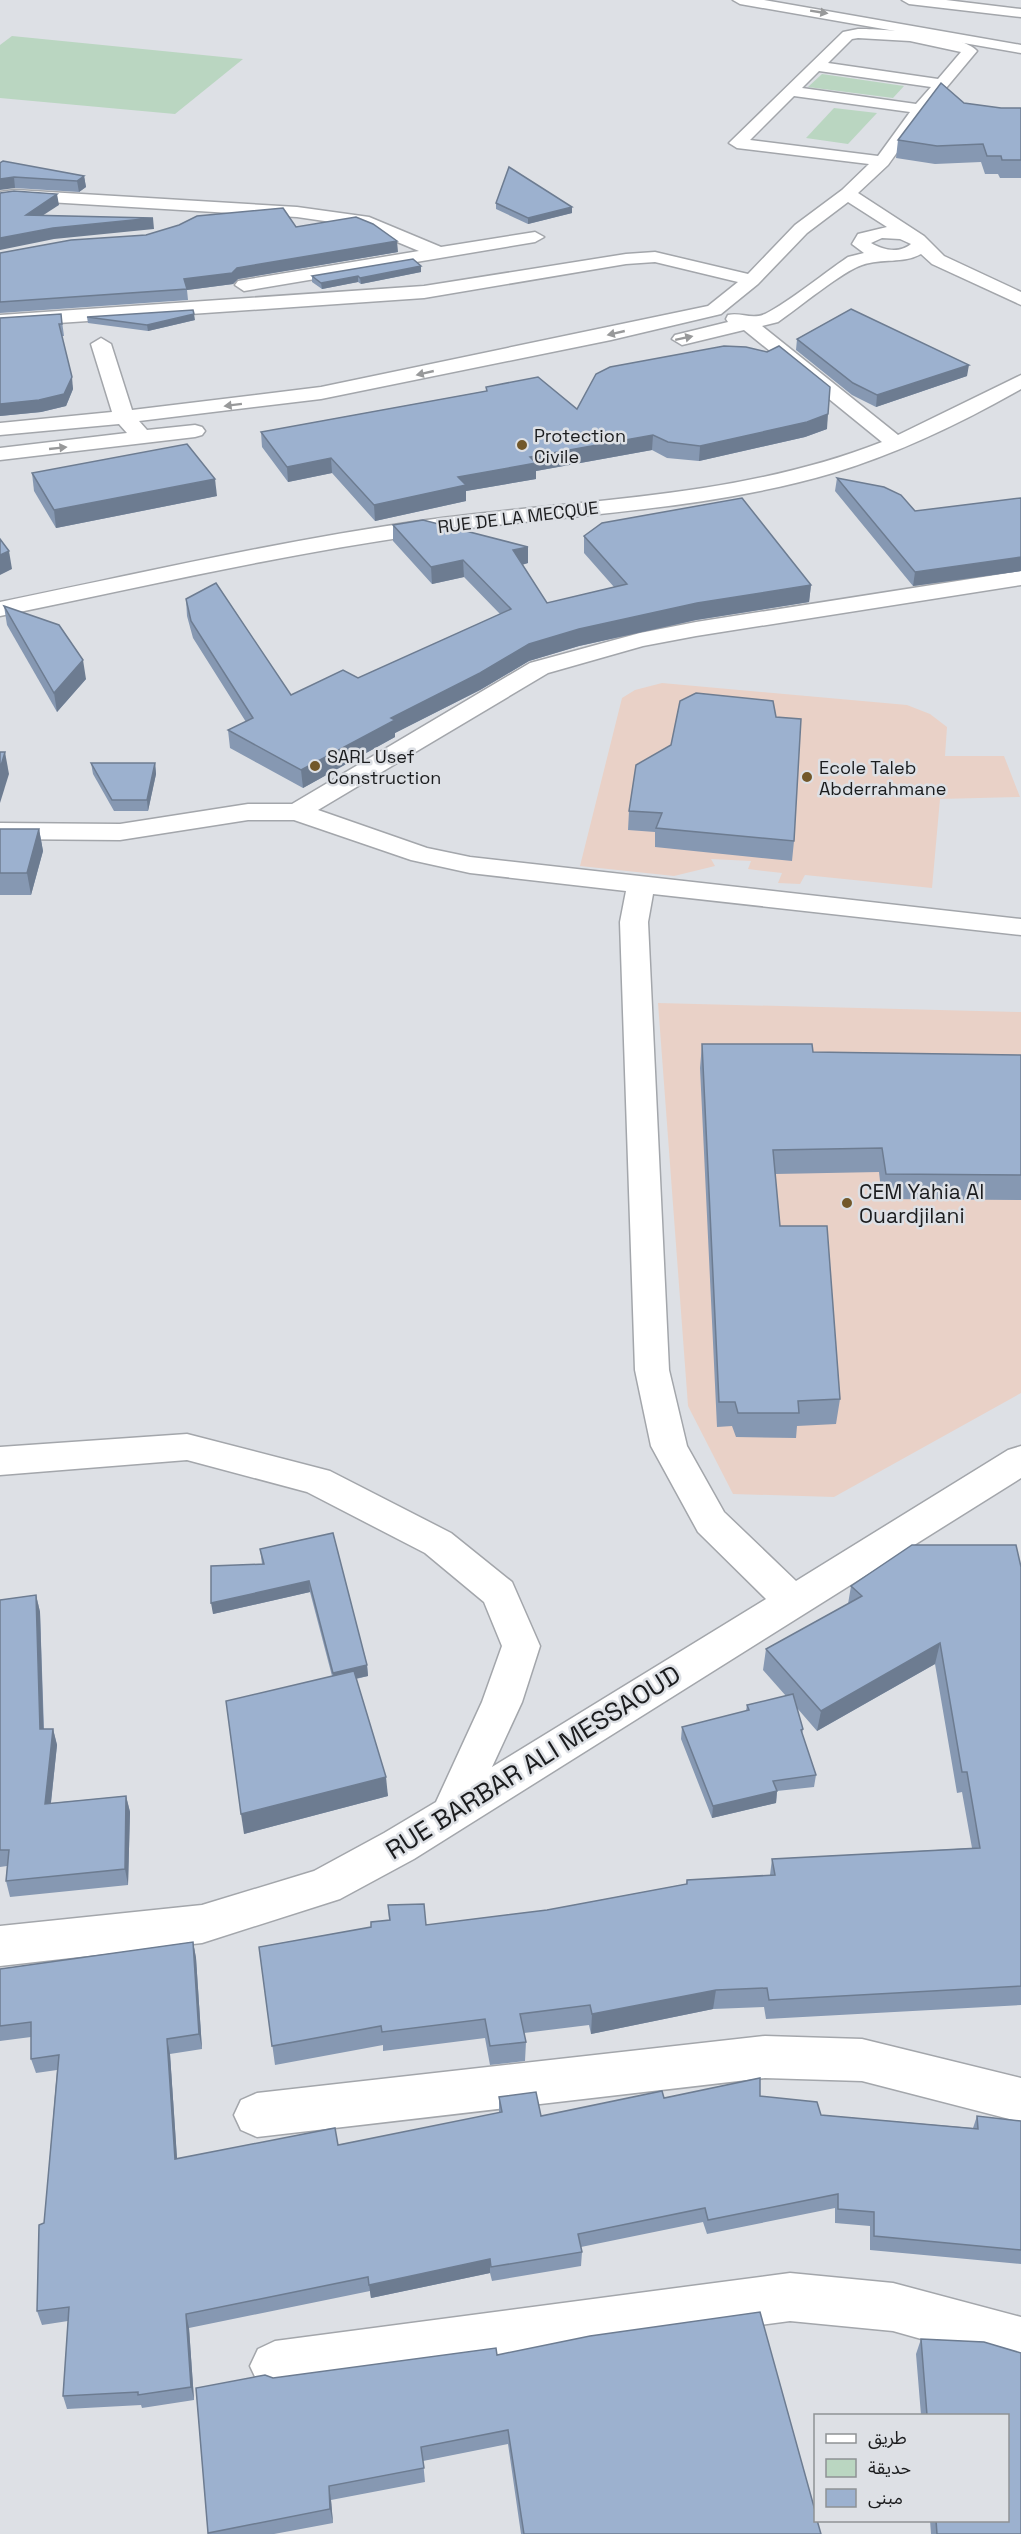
<svg xmlns="http://www.w3.org/2000/svg" width="1021" height="2534" viewBox="0 0 1021 2534" font-family="'Space Grotesk','Noto Sans Arabic',sans-serif">
<rect width="100%" height="100%" fill="#dde0e5"/>
<!-- education -->
<g fill="#e9d1c7">
<path d="M662,683L907,705L930,714L947,727L945,756H1004L1020,797L940,799L932,888L805,875L800,884L778,883L782,873L748,869L751,861L711,859L715,866L674,876L580,866L622,698L635,690Z"/>
<path d="M658,1003L1021,1012V1393L834,1497L733,1494L688,1406Z"/>
</g>
<!-- green -->
<g fill="#bad6c1">
<path d="M12,36L243,59L175,114L0,98V45Z"/>
<path d="M822,74L904,86L893,98L808,87Z"/>
<path d="M834,108L877,113L848,144L806,138Z"/>
</g>
<g fill="none" stroke-linecap="round" stroke-linejoin="round">
<!-- minor casing -->
<g stroke="#a3a6ab" stroke-width="3">
<g id="minor">
<path d="M858,29C882,29 962,33 977,51L926,112L888,165L858,193L924,236L944,256L1021,292V305L932,264L921,254C903,264 882,258 862,265C843,271 797,309 778,322L762,326L898,435L1021,375V389C961,423 899,453 833,473C701,512 562,514 426,534C283,554 141,587 0,616V602C142,573 284,540 427,520C579,499 737,499 882,442L744,330L682,345L672,339L675,335L728,322L726,319L728,315C741,312 751,320 765,314C789,302 824,273 848,257L864,253L852,244L858,234L887,227L848,202L807,233L758,284L721,314L611,340L321,399L139,421L147,430L195,425L202,427L205,431L202,435L195,437L0,460V448L127,433L119,424L0,435V423L112,412L91,344L101,338L111,344L132,410L321,387L708,306L738,282L655,262L626,264L424,298L0,327V315L424,286L626,254L655,252L748,274L795,225L842,190L869,164L737,148L729,143L843,32ZM858,38L910,41L961,52L938,79L828,63L852,39ZM819,71L931,87L916,104L802,88ZM794,96L910,112L878,156L750,140ZM882,238L900,239L911,244C899,254 883,250 871,243Z"/>
<path d="M15,190L297,207L369,217L441,247L535,232L544,237L535,242L244,291L235,285L238,281L419,251L359,226L297,217L15,200L0,202V192Z"/>
<path d="M1021,571V585L696,636L643,646L548,673L318,810L427,848L470,857L1021,919V935L653,894L648,922L669,1370L687,1446L724,1512L796,1581L1008,1450L1021,1446V1478L414,1859L340,1899L202,1943L0,1966V1926L202,1905L314,1871L384,1833L436,1802L482,1702L502,1646L484,1602L425,1553L307,1492L187,1460L0,1475V1447L187,1434L330,1471L451,1533L512,1582L540,1646L522,1702L492,1767L766,1599L698,1532L651,1446L635,1370L620,922L626,891L470,873L411,860L294,820H248L120,840L0,839V823L120,824L248,804H292L530,663L640,633L696,622Z"/>
<path d="M765,2036L862,2039L1021,2078V2122L862,2081L765,2078L257,2137L241,2130L234,2115L241,2100L257,2093Z"/>
<path d="M790,2273L893,2283L1021,2317V2367L893,2331L790,2321L275,2391L258,2383L250,2366L258,2349L275,2341Z"/>
</g>
</g>
<!-- highway casing -->
<g stroke="#a3a6ab" stroke-width="3">
<g id="highway">
<path d="M733,0H764L1021,45V53L740,4Z"/>
<path d="M902,0H946L1021,9V17L909,4Z"/>
</g>
</g>
<!-- minor -->
<use href="#minor" fill="#fff" fill-rule="evenodd"/>
<!-- highway -->
<use href="#highway" fill="#fff" fill-rule="evenodd"/>
</g>
<!-- wall -->
<g fill="#8698b2">
<path d="M964,103L1001,108H1021V178H1000L998,174H985L981,162L935,164L896,158L898,140Z"/>
<path d="M0,163L84,176L86,187L79,192L15,188Z"/>
<path d="M496,203L572,207V213L528,224L496,209Z"/>
<path d="M296,227L398,252L238,279L233,284L187,290L188,300L0,313V253Z"/>
<path d="M421,272L361,284L358,282L322,289L312,282V276Z"/>
<path d="M61,314L64,336H61L73,389L66,406L41,412L0,416V318Z"/>
<path d="M87,317L195,320L148,331L88,323Z"/>
<path d="M797,339L967,376L876,407L852,395L796,350Z"/>
<path d="M486,387L577,409L827,429L805,437L699,461L667,458L652,450L536,471V479L466,491V501L375,521L332,473L288,482L262,447L261,432L486,391Z"/>
<path d="M32,473L217,496L56,528L34,491Z"/>
<path d="M837,478L915,511L1021,498V571L913,586L835,491Z"/>
<path d="M393,525L528,563L522,565L547,603L614,587L584,553V536L811,585L809,602L696,620L579,646L529,661L480,690L395,733V737L303,788L230,748L228,730L246,722L193,638L187,616L186,599L291,695L358,678L500,614L464,577L432,584L393,541Z"/>
<path d="M4,606L86,679L57,712L7,625Z"/>
<path d="M91,763H155L156,774L148,811H114L93,774Z"/>
<path d="M636,765L794,841L792,861L655,847V832L628,830L629,811Z"/>
<path d="M0,829H39L43,851L31,895H0Z"/>
<path d="M702,1044L813,1052L1021,1055V1200L882,1199L879,1172L775,1174L780,1226L840,1399L836,1424L797,1426L796,1438L736,1437L732,1426L717,1427L700,1068Z"/>
<path d="M333,1533L367,1665L368,1676L356,1679L388,1796L244,1834L332,1676L310,1592L213,1614L262,1564L260,1549Z"/>
<path d="M1021,1567V2005L766,2019L764,2007L713,2009L591,2034L589,2025L524,2033L526,2042L525,2061L490,2065L485,2038L383,2051V2045L275,2065L259,1947L371,1927L389,1920L388,1905L426,1925L547,1910L686,1884L687,1880L770,1875L772,1859L972,1848L962,1792L957,1793L935,1664L817,1731L797,1708L803,1729L802,1734L816,1775L814,1787L777,1791L776,1803L712,1818L681,1739L682,1727L746,1711L747,1705L786,1696L763,1670L766,1649L848,1604L851,1586Z"/>
<path d="M36,1595L40,1612L44,1729H53L57,1745L51,1803L126,1796L130,1812L128,1885L10,1897L6,1881L7,1866L0,1867V1600Z"/>
<path d="M193,1942L196,1958L202,2049L170,2054L177,2159L338,2145L499,2113V2097L541,2116L664,2098L760,2096L821,2115L973,2128L977,2116L1021,2121V2264L870,2250V2226L835,2223V2208L707,2234L703,2222L581,2247L582,2252L581,2266L492,2281L490,2273L371,2298L370,2291L189,2328L194,2400L142,2408L141,2405L67,2409L63,2396L68,2321L42,2325L37,2311L57,2070L36,2073L31,2059V2037L0,2041V1969Z"/>
<path d="M921,2339L984,2342L1021,2353V2534H931L930,2520H1008V2415H921L916,2354Z"/>
<path d="M497,2355L821,2534H521L508,2444L423,2461L425,2482L331,2500L333,2523L274,2534H208L196,2388L273,2378Z"/>
</g>
<!-- shaded-wall -->
<g fill="#6d7c91">
<path d="M84,176L86,187L79,192L77,181Z"/>
<path d="M14,177L15,188L0,190V179Z"/>
<path d="M57,194L59,205L28,225L26,215Z"/>
<path d="M572,207V213L528,224V218Z"/>
<path d="M153,218L154,229L54,239L0,250V238L53,228Z"/>
<path d="M397,241L398,252L238,279L233,284L187,290L184,279L237,268Z"/>
<path d="M421,266V272L361,284L360,278Z"/>
<path d="M358,276V282L322,289L321,283Z"/>
<path d="M194,314L195,320L148,331L147,325Z"/>
<path d="M969,365L967,376L876,407L877,395Z"/>
<path d="M72,377L73,389L66,406L41,412L0,416V404Z"/>
<path d="M828,414L827,429L805,437L699,461L700,446Z"/>
<path d="M653,435L652,450L536,471V479L466,491V501L375,521L374,505L458,477L530,457Z"/>
<path d="M331,458L332,473L288,482L287,467Z"/>
<path d="M215,479L217,496L56,528L54,510Z"/>
<path d="M528,547V563L513,567V550Z"/>
<path d="M9,551L12,569L0,575V555Z"/>
<path d="M1021,557V571L913,586L915,572Z"/>
<path d="M463,560L464,577L432,584L431,567Z"/>
<path d="M811,585L809,602L696,620L579,646L529,661L480,690L395,733V737L303,788L301,770L391,718L529,644L579,629L697,603Z"/>
<path d="M83,660L86,679L57,712L54,693Z"/>
<path d="M5,752L9,774L0,803V769Z"/>
<path d="M155,763L156,774L148,811L147,800Z"/>
<path d="M39,829L43,851L31,895L27,873Z"/>
<path d="M309,1581L310,1592L213,1614L211,1603Z"/>
<path d="M36,1595L40,1612L44,1746L40,1729Z"/>
<path d="M940,1643L935,1664L817,1731L821,1711Z"/>
<path d="M367,1665L368,1676L334,1683L333,1673Z"/>
<path d="M53,1729L57,1745L49,1820L45,1804Z"/>
<path d="M386,1777L388,1796L244,1834L241,1814Z"/>
<path d="M777,1791L776,1803L712,1818L713,1806Z"/>
<path d="M126,1796L130,1812L128,1885L125,1869Z"/>
<path d="M193,1942L196,1958L202,2049L199,2034Z"/>
<path d="M716,1990L713,2009L591,2034L592,2014Z"/>
<path d="M167,2039L170,2054L178,2173L175,2159Z"/>
<path d="M490,2259V2273L371,2298L369,2285Z"/>
<path d="M186,2314L189,2328L194,2400L191,2387Z"/>
<path d="M329,2486L331,2500L333,2523L330,2509Z"/>
</g>
<!-- building -->
<g fill="#9cb1cf" stroke="#6d7c91" stroke-width="1.5">
<path d="M941,83L964,103L1001,108H1021V160H1002L1001,156H987L983,144L937,146L898,140Z"/>
<path d="M3,161L84,176L77,181L14,177L0,179V163Z"/>
<path d="M509,167L572,207L528,218L496,203Z"/>
<path d="M14,191L57,194L26,215L153,218L53,228L0,238V193Z"/>
<path d="M283,208L296,227L356,217L373,224L397,241L237,268L232,273L184,279L187,289L0,302V253L71,240L146,235L179,225L197,216Z"/>
<path d="M413,259L421,266L360,278L358,276L321,283L312,276Z"/>
<path d="M851,309L969,365L877,395L853,383L797,339Z"/>
<path d="M193,310L194,314L147,325L87,317Z"/>
<path d="M61,314L62,324H59L72,377L64,394L39,400L0,404V318Z"/>
<path d="M724,346L746,347L767,352L779,346L830,387L828,414L807,422L700,446L668,442L653,435L530,457L536,463L458,477L466,485L374,505L331,458L287,467L261,432L487,391L486,387L538,377L577,409L596,374L610,367Z"/>
<path d="M187,444L215,479L54,510L32,473Z"/>
<path d="M837,478L884,487L901,495L915,511L1021,498V557L915,572Z"/>
<path d="M742,498L811,585L697,603L579,629L529,644L480,673L391,718L395,720L301,770L228,730L253,718L191,621L186,599L216,583L291,695L343,670L358,678L511,609L463,560L431,567L393,525L423,520L528,547L513,550L547,603L627,584L584,536L602,523Z"/>
<path d="M0,539L9,551L0,555Z"/>
<path d="M4,606L59,625L83,660L54,693Z"/>
<path d="M696,693L773,701L776,717L801,719L794,841L656,828L662,813L629,811L636,765L671,745L680,701Z"/>
<path d="M0,752H5L0,769Z"/>
<path d="M91,763H155L147,800H112Z"/>
<path d="M0,829H39L27,873H0Z"/>
<path d="M702,1044H812L813,1052L1021,1055V1175L886,1174L882,1148L773,1150L780,1226H827L840,1399L798,1401L799,1413H738L735,1402H719Z"/>
<path d="M333,1533L367,1665L333,1673L309,1581L211,1603V1566L264,1564L260,1549Z"/>
<path d="M912,1545H1016L1021,1567V1986L769,2000L767,1988L716,1990L592,2014L590,2005L520,2014L526,2042L490,2046L485,2019L382,2032L381,2026L272,2046L259,1947L371,1927V1922L390,1920L388,1905L424,1904L426,1925L547,1910L687,1884V1880L775,1875L772,1859L980,1848L967,1772H962L940,1643L821,1711L766,1649L862,1596L851,1586Z"/>
<path d="M36,1595L40,1729H53L45,1804L126,1796L125,1869L6,1881L9,1850H0V1600Z"/>
<path d="M354,1671L386,1777L241,1814L226,1701Z"/>
<path d="M793,1694L803,1729L801,1730L816,1775L773,1781L777,1791L713,1806L682,1727L749,1710L747,1705Z"/>
<path d="M193,1942L199,2034L167,2039L175,2159L335,2128L338,2145L502,2112L499,2097L536,2092L541,2116L662,2091L664,2098L760,2078V2096L817,2102L821,2115L978,2129L977,2116L1021,2121V2250L874,2236V2212L838,2209V2194L708,2220L705,2208L578,2234L582,2252L491,2267L490,2259L369,2285L368,2277L186,2314L191,2387L138,2395V2392L63,2396L69,2307L37,2311L39,2225L44,2223L59,2055L31,2059V2022L0,2026V1969Z"/>
<path d="M760,2312L816,2514V2520H817L821,2534H524L508,2430L421,2447L424,2468L329,2486L330,2509L208,2533L196,2388L265,2375L273,2378L496,2348L497,2355L590,2336Z"/>
<path d="M921,2339L984,2342L1021,2353V2534H937L936,2520H1008V2415H927Z"/>
</g>
<!-- one-way arrows -->
<defs><path id="oneway-solid" d="M-6-.8H1V-3.2L6.5 0L1 3.2V.8H-6Z" transform="scale(1.5)"/></defs>
<g fill="#98999a">
<use href="#oneway-solid" transform="translate(819 12) rotate(9)"/>
<use href="#oneway-solid" transform="translate(616 333) rotate(167)"/>
<use href="#oneway-solid" transform="translate(684 338) rotate(-12)"/>
<use href="#oneway-solid" transform="translate(425 373) rotate(167)"/>
<use href="#oneway-solid" transform="translate(233 405) rotate(173)"/>
<use href="#oneway-solid" transform="translate(58 448) rotate(-6)"/>
</g>
<!-- markers -->
<g fill="#72582a" stroke="#dde0e5" stroke-width="2">
<circle cx="522" cy="445" r="6"/>
<circle cx="315" cy="766" r="6"/>
<circle cx="807" cy="777" r="6"/>
<circle cx="847" cy="1203" r="6"/>
</g>
<g text-anchor="middle" dominant-baseline="central" stroke-width="5" stroke-linejoin="round" paint-order="stroke">
<!-- far-poi labels -->
<g font-size="18" fill="#1b1c1e" stroke="#dde0e5" text-anchor="start">
<text x="534" y="435">Protection<tspan x="534" dy="21">Civile</tspan></text>
<text x="327" y="756">SARL Usef<tspan x="327" dy="21">Construction</tspan></text>
<text x="819" y="767">Ecole Taleb<tspan x="819" dy="21">Abderrahmane</tspan></text>
</g>
<!-- far-street labels -->
<g font-size="18" fill="#1b1c1e" stroke="#dde0e5">
<text transform="translate(518 517) rotate(-7)">RUE DE LA MECQUE</text>
</g>
<!-- poi labels -->
<g font-size="21" fill="#1b1c1e" stroke="#dde0e5" text-anchor="start">
<text x="859" y="1191">CEM Yahia Al<tspan x="859" dy="24">Ouardjilani</tspan></text>
</g>
<!-- near-street labels -->
<g font-size="26" fill="#1b1c1e" stroke="#dde0e5">
<text transform="translate(533 1762) rotate(-32)">RUE BARBAR ALI MESSAOUD</text>
</g>
</g>
<!-- legend -->
<rect x="814" y="2414" width="195" height="108" fill="#dde0e5" stroke="#8f9295" stroke-width="1.5"/>
<rect x="826" y="2434" width="30" height="9" fill="#ffffff" stroke="#8f9295" stroke-width="1.5"/>
<text x="868" y="2444" font-size="18" fill="#1b1c1e">طريق</text>
<rect x="826" y="2459" width="30" height="18" fill="#bad6c1" stroke="#8f9295" stroke-width="1.5"/>
<text x="868" y="2474" font-size="18" fill="#1b1c1e">حديقة</text>
<rect x="826" y="2489" width="30" height="18" fill="#9cb1cf" stroke="#8f9295" stroke-width="1.5"/>
<text x="868" y="2504" font-size="18" fill="#1b1c1e">مبنى</text>
</svg>
